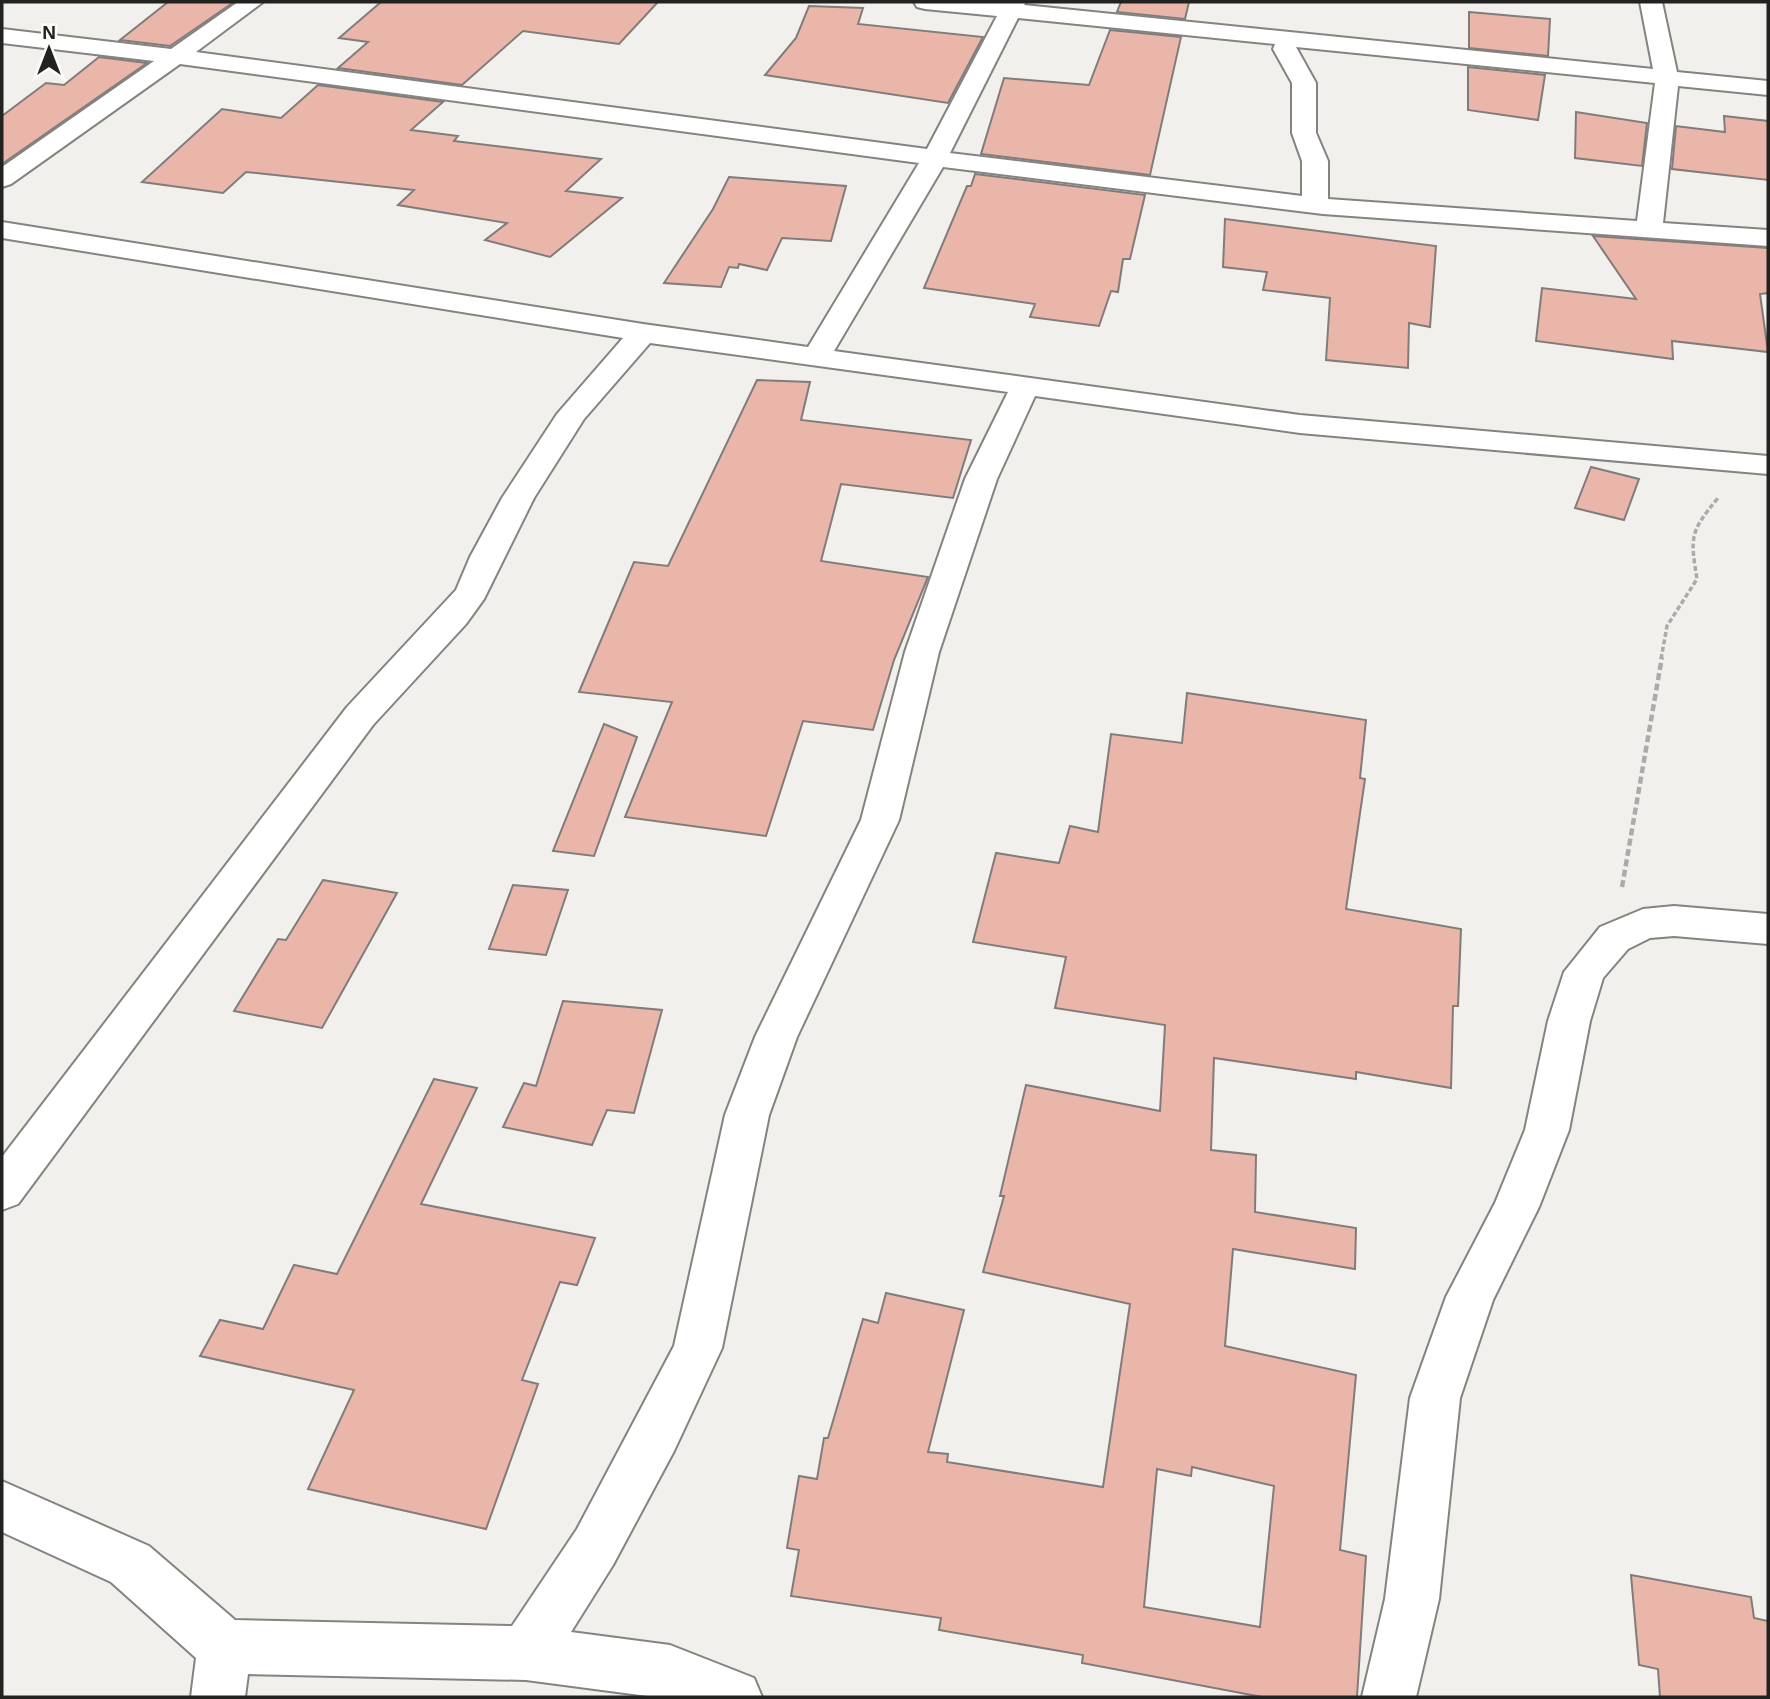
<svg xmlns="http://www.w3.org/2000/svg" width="1770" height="1699" viewBox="0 0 1770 1699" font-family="Arial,sans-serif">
<rect width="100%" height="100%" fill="#f2f0ed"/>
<!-- building -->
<g fill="#ebb6aa" stroke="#807c7c" stroke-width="2" fill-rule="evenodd">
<path d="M168,2H234L170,46L120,40Z"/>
<path d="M381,2H658L619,44L523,31L462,85L338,68L368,42L339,38Z"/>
<path d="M1121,2H1189L1185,19L1117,12Z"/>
<path d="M809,6L863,8L858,24L983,37L948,103L765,75L796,38Z"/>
<path d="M1469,12L1550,19L1548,56L1469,48Z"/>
<path d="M1110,30L1181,37L1150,175L981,154L1004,78L1089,85Z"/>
<path d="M99,57L147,63L2,164V116L46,83L64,85Z"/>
<path d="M1468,67L1545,75L1538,120L1468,110Z"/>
<path d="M318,85L443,102L411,130L458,136L454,141L601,159L566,191L622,198L550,257L485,240L507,223L398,205L414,190L246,172L223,193L142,182L222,109L281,118Z"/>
<path d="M1576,112L1647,123L1642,166L1575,158Z"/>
<path d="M1724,116L1768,121V180L1672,169L1676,126L1725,132Z"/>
<path d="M975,174L1145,195L1130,259H1123L1118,292L1111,291L1099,326L1030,317L1035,304L924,288L967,186H971Z"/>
<path d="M729,177L846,186L831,241L782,238L767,270L739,264L738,268L729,267L721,287L664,283L713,209Z"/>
<path d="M1225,219L1436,246L1430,327L1409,323L1408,368L1326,360L1330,298L1263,290L1267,272L1223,267Z"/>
<path d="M1593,236L1768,248V293L1760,294L1768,352L1672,341L1673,359L1536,341L1542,288L1636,299Z"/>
<path d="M757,380L810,382L801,420L971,440L953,498L841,484L821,561L928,577L894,660L873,730L803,721L766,836L625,817L672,702L579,692L634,562L668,566Z"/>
<path d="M1591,467L1639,479L1624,520L1575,508Z"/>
<path d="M1187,693L1366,720L1360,778L1365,779L1346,909L1461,929L1458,1006H1453L1451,1088L1356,1072V1079L1214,1058L1211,1150L1256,1155L1255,1212L1356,1228L1355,1269L1233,1249L1225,1346L1356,1375L1340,1550L1366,1556L1357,1697H1262L1082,1663L1083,1655L939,1630L941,1618L791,1596L799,1550L787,1548L799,1476L817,1479L824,1438H828L863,1319L878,1323L886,1293L964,1310L928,1452L948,1454L947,1462L1103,1487L1130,1304L983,1272L1004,1196H1000L1026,1085L1160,1111L1165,1025L1055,1008L1066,957L973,942L996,853L1059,863L1070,826L1098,832L1111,734L1182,743ZM1192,1467L1274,1486L1260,1627L1144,1607L1157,1469L1191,1476Z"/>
<path d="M604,724L637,737L594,856L553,851Z"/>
<path d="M323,880L397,893L322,1028L234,1011L278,939L286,940Z"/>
<path d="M513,885L568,890L546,955L489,949Z"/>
<path d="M563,1001L662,1010L634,1113L607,1110L592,1145L503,1127L524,1083L536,1086Z"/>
<path d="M434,1079L477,1088L421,1204L595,1238L577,1285L560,1282L522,1380L538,1384L486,1529L308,1489L354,1390L200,1356L220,1320L263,1329L294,1265L337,1274Z"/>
<path d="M1631,1575L1751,1597L1754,1618L1768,1621V1697H1660L1658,1669L1639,1665Z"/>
</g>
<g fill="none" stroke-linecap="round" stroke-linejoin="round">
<!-- street casing -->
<g stroke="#848380" stroke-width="4">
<g id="street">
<path d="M238,2H263L196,52L927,149L997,16L925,9L917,7L914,2H1026L1024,5L1653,69L1640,2H1662L1677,72L1768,81V95L1678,86L1663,223L1768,230V246L1323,214L943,167L834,351L1300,415L1768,456V474L1300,433L1035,396L997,479L939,652L899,820L797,1037L769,1115L722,1348L674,1451L613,1565L571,1632L670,1645L754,1678L762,1697H655L526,1680L248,1674L245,1697H191L196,1658L111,1582L2,1532V1481L149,1546L235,1620L512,1626L577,1529L674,1346L725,1115L755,1037L861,820L905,652L965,479L1008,392L650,343L584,419L534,498L484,599L466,624L373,725L18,1204L2,1210V1157L347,707L456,590L470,557L502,498L557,414L623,338L2,238V222L643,324L808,347L919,163L180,64L11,184L2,187V167L154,61L2,43V29L171,49ZM1018,18L1275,44L1273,49L1292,83V133L1302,161V196L950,153ZM1296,47L1655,83L1637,221L1328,199V161L1316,133V83Z"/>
<path d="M1674,906L1768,914V944L1674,936L1650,938L1628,949L1603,978L1590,1021L1569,1130L1539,1207L1493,1300L1460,1398L1439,1599L1416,1697H1362L1385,1599L1410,1398L1446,1297L1495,1203L1525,1130L1548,1021L1564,972L1600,927L1643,909Z"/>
</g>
</g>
<!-- path-far1 -->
<path stroke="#adaba9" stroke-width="3.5" stroke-dasharray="5 2.5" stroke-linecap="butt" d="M1661,659L1667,626L1697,579C1690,536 1690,532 1718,498"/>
<!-- path -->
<path stroke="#adaba9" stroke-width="4.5" stroke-dasharray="7 3.5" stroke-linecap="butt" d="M1622,887L1662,657"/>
<!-- street -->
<use href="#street" fill="#fff" fill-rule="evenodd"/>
</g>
<!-- border -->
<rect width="1770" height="1699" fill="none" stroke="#222221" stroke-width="7"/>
<!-- north arrow -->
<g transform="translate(49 49)" stroke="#fffdfa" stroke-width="5" paint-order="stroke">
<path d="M0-5L12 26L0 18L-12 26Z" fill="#222221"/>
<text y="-10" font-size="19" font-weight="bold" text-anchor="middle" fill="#222221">N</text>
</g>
</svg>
